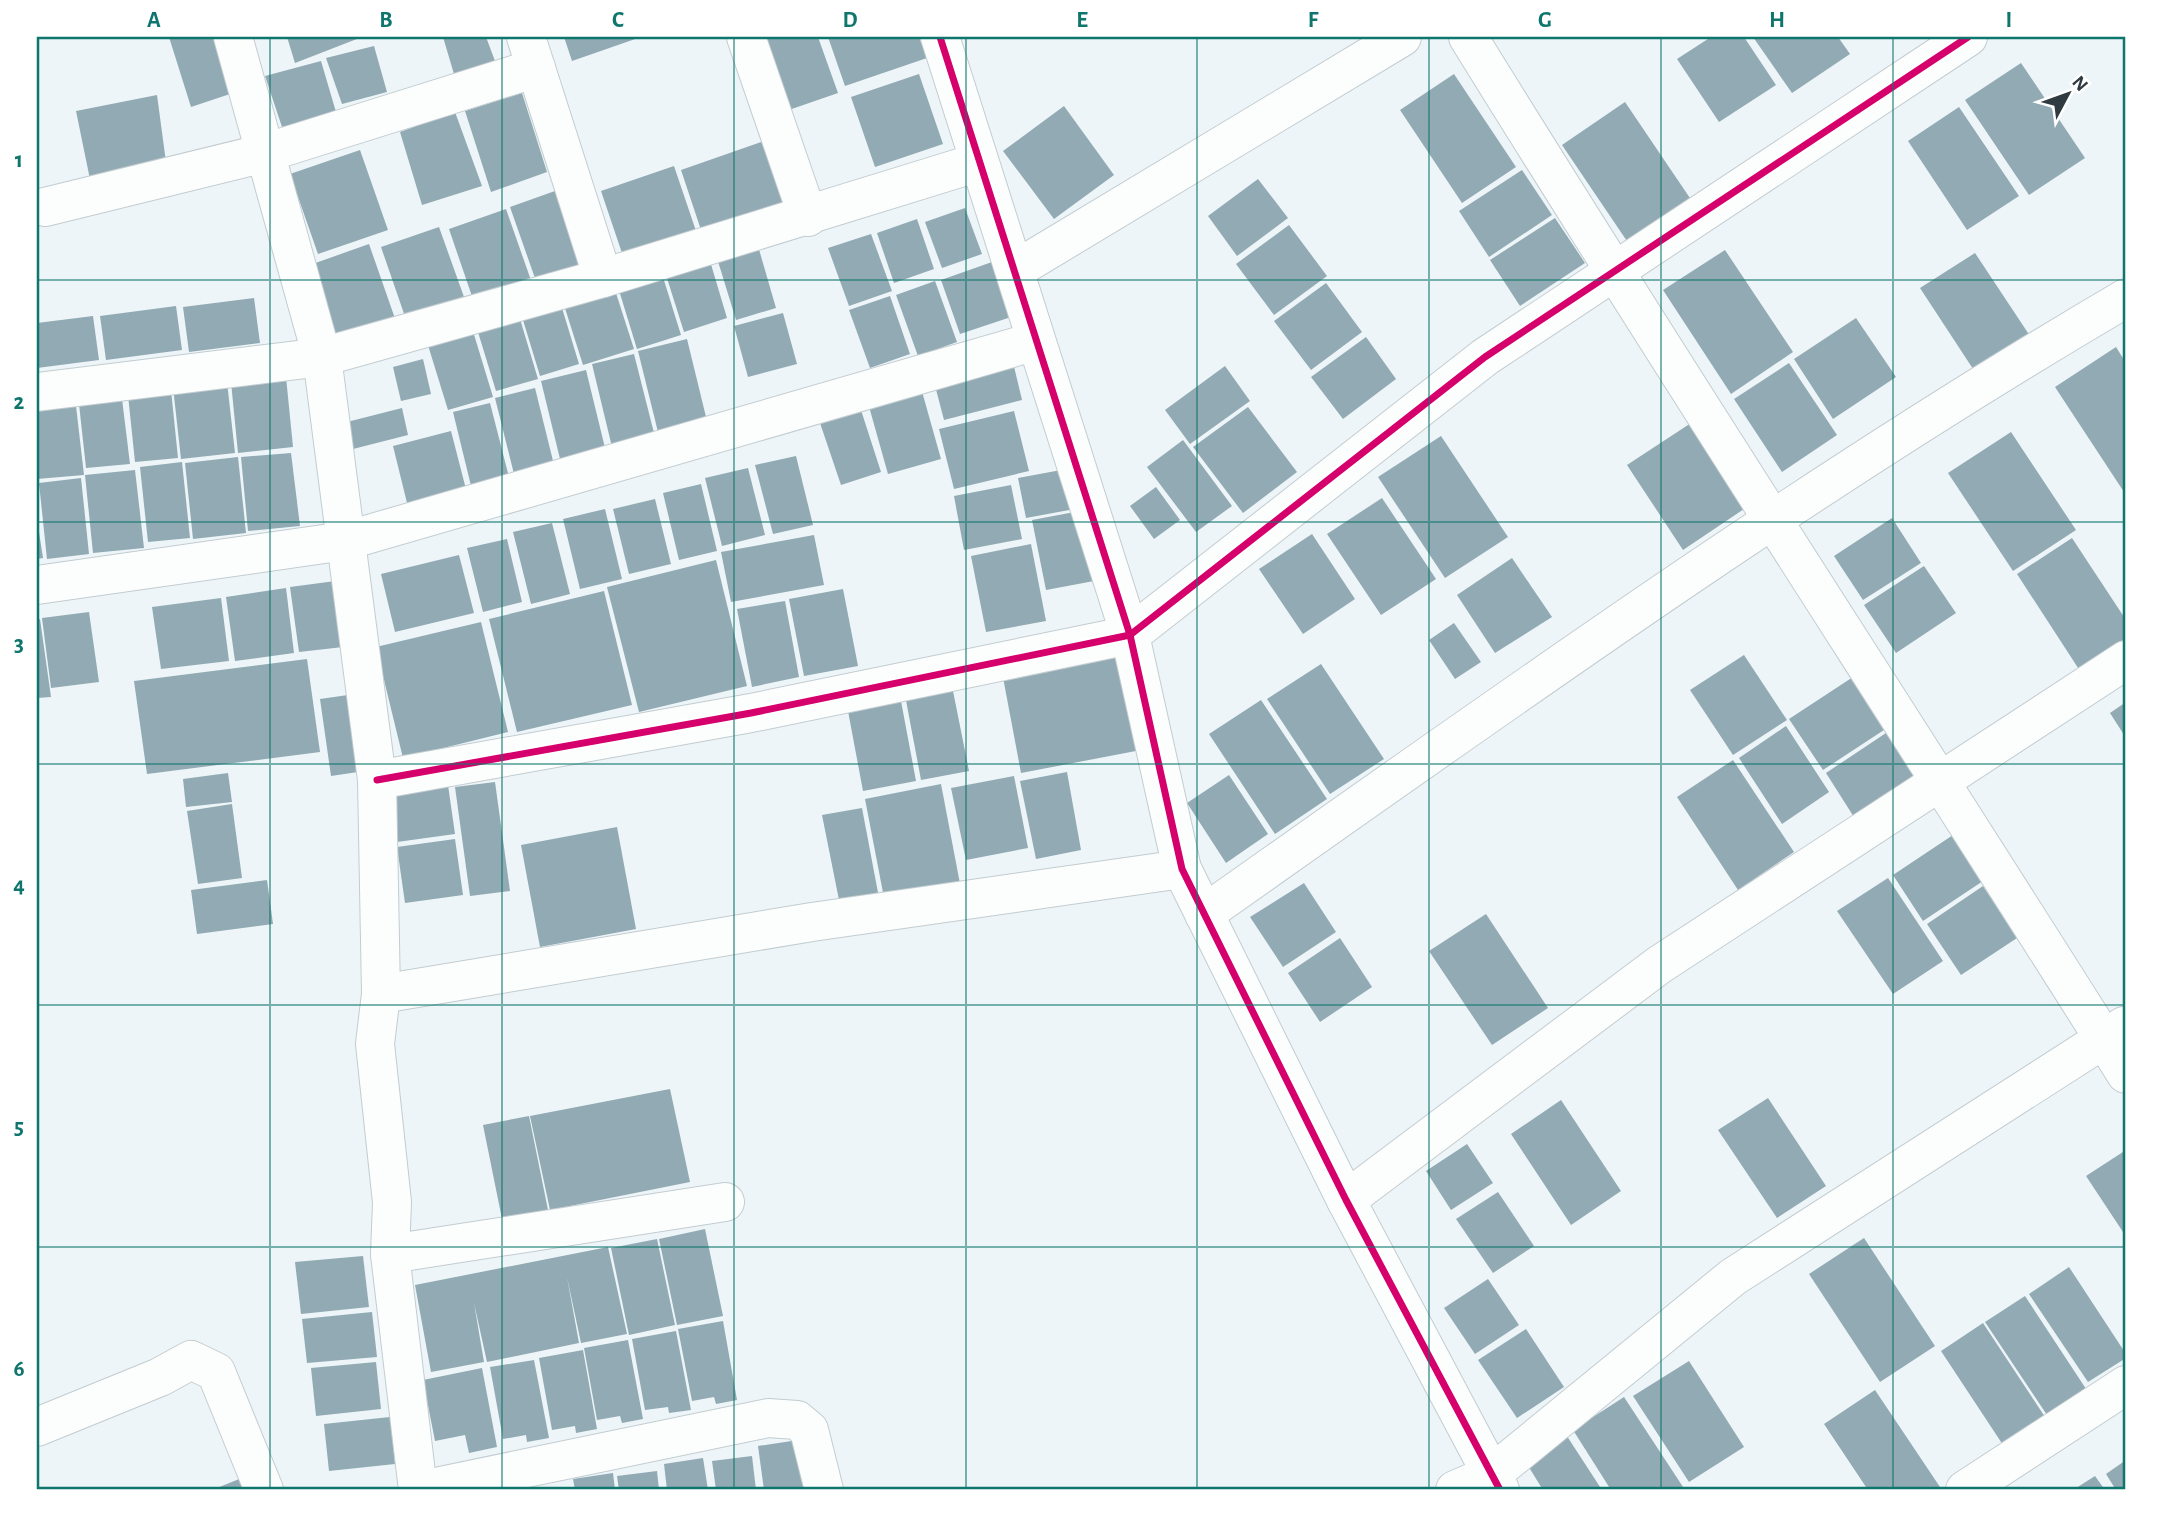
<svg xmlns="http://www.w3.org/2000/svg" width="2163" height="1527" viewBox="0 0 2163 1527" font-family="'Alegreya Sans',sans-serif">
<rect width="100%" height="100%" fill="#edf5f8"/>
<!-- building -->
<g fill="#91aab3">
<path d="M169,37H225L242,90L191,107Z"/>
<path d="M287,37H362L295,63Z"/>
<path d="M443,37H486L495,61L454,74Z"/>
<path d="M564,37H641L572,61Z"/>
<path d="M756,37H818L838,93L783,112Z"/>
<path d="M828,37H919L927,58L845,86Z"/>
<path d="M1711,37H1744L1776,85L1719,122L1677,59Z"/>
<path d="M1753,37H1838L1850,54L1792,93Z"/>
<path d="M374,46L387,92L342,104L326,58Z"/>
<path d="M321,61L336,112L282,127L265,76Z"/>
<path d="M2021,63L2085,158L2029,195L1965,100Z"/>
<path d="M919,74L943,144L875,167L851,97Z"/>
<path d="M1454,74L1516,167L1462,203L1400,110Z"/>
<path d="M522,93L547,172L491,192L465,111Z"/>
<path d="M157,95L168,177L93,194L76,111Z"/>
<path d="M1625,102L1696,207L1633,250L1562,145Z"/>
<path d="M1064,106L1114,175L1054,219L1003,151Z"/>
<path d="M1959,107L2019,196L1967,230L1908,141Z"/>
<path d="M455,112L482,186L422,205L400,132Z"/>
<path d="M764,141L786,204L702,233L681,170Z"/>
<path d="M360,150L388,230L318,254L290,174Z"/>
<path d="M674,166L696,231L623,256L601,191Z"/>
<path d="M1522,170L1552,215L1489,257L1459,211Z"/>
<path d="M1258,179L1288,218L1237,256L1208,216Z"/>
<path d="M569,186L595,260L536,281L510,207Z"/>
<path d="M965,208L982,254L942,268L925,222Z"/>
<path d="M506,209L534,289L476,308L449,229Z"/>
<path d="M1555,218L1585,263L1520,306L1490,260Z"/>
<path d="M917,219L934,269L894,283L877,233Z"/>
<path d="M1289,225L1327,276L1274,315L1236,264Z"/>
<path d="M439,227L469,311L410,331L381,247Z"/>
<path d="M871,234L892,291L849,306L828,248Z"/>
<path d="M369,244L399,330L337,352L307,266Z"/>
<path d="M758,246L776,308L736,320L717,258Z"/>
<path d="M1725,250L1793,352L1731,394L1663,290Z"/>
<path d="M1975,253L2032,339L1977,375L1920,288Z"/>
<path d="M710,261L727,318L684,332L666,275Z"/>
<path d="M992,262L1011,317L960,334L941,280Z"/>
<path d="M662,274L681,335L637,349L618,287Z"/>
<path d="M935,281L957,342L918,356L896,295Z"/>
<path d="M1326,283L1362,332L1311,370L1274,321Z"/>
<path d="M615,290L634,349L583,365L564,305Z"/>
<path d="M890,296L910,354L870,368L849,310Z"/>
<path d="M254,298L260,343L189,352L183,307Z"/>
<path d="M176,306L182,350L106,360L100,316Z"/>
<path d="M562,308L579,364L540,376L523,320Z"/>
<path d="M783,313L797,364L748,377L734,326Z"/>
<path d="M93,316L99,360L37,368V323Z"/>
<path d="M1856,318L1896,377L1833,419L1794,359Z"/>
<path d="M520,319L538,379L496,391L478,332Z"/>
<path d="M472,328L493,397L448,410L427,342Z"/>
<path d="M1366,337L1396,379L1343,419L1311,377Z"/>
<path d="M687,339L707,421L658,432L638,351Z"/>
<path d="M2116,347L2126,363L2124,492L2055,387Z"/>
<path d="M634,354L655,437L612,447L592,364Z"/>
<path d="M1012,358L1022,400L944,420L933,378Z"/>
<path d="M423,359L431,394L401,401L393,367Z"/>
<path d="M1789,363L1837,435L1782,472L1734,399Z"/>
<path d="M1225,366L1250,401L1190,444L1165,410Z"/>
<path d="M586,370L606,452L561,463L541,381Z"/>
<path d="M286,377L293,447L238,453L231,382Z"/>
<path d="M227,382L235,453L181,459L173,387Z"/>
<path d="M535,388L555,469L515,478L495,398Z"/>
<path d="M921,388L941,459L888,474L868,403Z"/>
<path d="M171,390L178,458L135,462L128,395Z"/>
<path d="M122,399L130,464L86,468L79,404Z"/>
<path d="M490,403L511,485L473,494L453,412Z"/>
<path d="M76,406L84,475L37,479V409Z"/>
<path d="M860,407L881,472L841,485L819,420Z"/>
<path d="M1248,407L1297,472L1243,513L1193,447Z"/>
<path d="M402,408L408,435L353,449L347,422Z"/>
<path d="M1014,411L1029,471L954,489L939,429Z"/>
<path d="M1691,423L1747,507L1683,550L1627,465Z"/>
<path d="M451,431L468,497L409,511L393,446Z"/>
<path d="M2011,432L2076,530L2013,571L1948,473Z"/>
<path d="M1441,436L1508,537L1445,578L1378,477Z"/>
<path d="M1183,440L1232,506L1196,532L1147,467Z"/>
<path d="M291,453L300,526L248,531L241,457Z"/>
<path d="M796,456L813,525L773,534L755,465Z"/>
<path d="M238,457L246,533L193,539L185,463Z"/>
<path d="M182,462L190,538L148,542L140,467Z"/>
<path d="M748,468L765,535L722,546L705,478Z"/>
<path d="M1072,468L1080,508L1026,518L1018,478Z"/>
<path d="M135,470L144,548L93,553L85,475Z"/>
<path d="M81,478L89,554L47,559L39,483Z"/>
<path d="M701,484L717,551L679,560L663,493Z"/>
<path d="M1011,485L1022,539L964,550L954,496Z"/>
<path d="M1156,487L1180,520L1154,539L1130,506Z"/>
<path d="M1382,498L1436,579L1381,615L1327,534Z"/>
<path d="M655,499L671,564L629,574L613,509Z"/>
<path d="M605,509L622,579L580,589L563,519Z"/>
<path d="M1080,511L1094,581L1046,590L1032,520Z"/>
<path d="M1892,518L1921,563L1863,600L1834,556Z"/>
<path d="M37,519L43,558L37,559Z"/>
<path d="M552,523L570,594L531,604L513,532Z"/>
<path d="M1312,534L1355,599L1303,634L1259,569Z"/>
<path d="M814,535L824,585L731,602L721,552Z"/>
<path d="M2072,538L2126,620V645L2082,674L2017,574Z"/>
<path d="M507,539L522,602L483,612L467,548Z"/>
<path d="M1031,544L1046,621L986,632L971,556Z"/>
<path d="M459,555L474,613L395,632L381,574Z"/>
<path d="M1512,558L1552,617L1495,653L1457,595Z"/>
<path d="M716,560L747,686L639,712L607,587Z"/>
<path d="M1924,566L1956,613L1896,653L1864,605Z"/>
<path d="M343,580L352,646L299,652L290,587Z"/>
<path d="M286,588L294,653L235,661L226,597Z"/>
<path d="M843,589L858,666L804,676L789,599Z"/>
<path d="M604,591L632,705L517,732L489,619Z"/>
<path d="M221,598L229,661L161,669L152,607Z"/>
<path d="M785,601L799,677L752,687L737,609Z"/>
<path d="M89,612L99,682L51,688L42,618Z"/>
<path d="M40,619L51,697L37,698V620Z"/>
<path d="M481,622L508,732L403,758L376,647Z"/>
<path d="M1454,623L1481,662L1455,679L1429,640Z"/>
<path d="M1122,649L1141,750L1021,773L1002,672Z"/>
<path d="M1744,655L1787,720L1733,755L1690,690Z"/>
<path d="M307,659L320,752L147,774L134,681Z"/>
<path d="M1321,664L1384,759L1330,794L1267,699Z"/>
<path d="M1853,677L1887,728L1823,770L1789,719Z"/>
<path d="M952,686L969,771L921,780L905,695Z"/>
<path d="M348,695L358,772L331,776L320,699Z"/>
<path d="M1261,700L1327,799L1275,834L1209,734Z"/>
<path d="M901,701L916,781L863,791L848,711Z"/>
<path d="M2126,702V738L2110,713Z"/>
<path d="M1786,726L1829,792L1782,824L1739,758Z"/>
<path d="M1886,733L1920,785L1859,825L1826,773Z"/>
<path d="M1733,760L1794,852L1738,890L1677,797Z"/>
<path d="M1067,772L1081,850L1036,859L1020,781Z"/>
<path d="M228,773L232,802L186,807L183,779Z"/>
<path d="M1229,775L1268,834L1226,863L1187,803Z"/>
<path d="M1014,776L1028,848L966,860L951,788Z"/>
<path d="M495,782L510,891L470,896L455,787Z"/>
<path d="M941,784L961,889L885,903L865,799Z"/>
<path d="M448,785L455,834L397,842L390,793Z"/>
<path d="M232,804L242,878L198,884L187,811Z"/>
<path d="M862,808L879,898L840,905L822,815Z"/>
<path d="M617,827L636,929L540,947L521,845Z"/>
<path d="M1953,835L1983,881L1923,921L1893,875Z"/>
<path d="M455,839L463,895L405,903L397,847Z"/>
<path d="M1888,878L1943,961L1893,994L1837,911Z"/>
<path d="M267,880L273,924L197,934L191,890Z"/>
<path d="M1304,883L1336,932L1283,967L1250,917Z"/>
<path d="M1983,886L2017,938L1961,975L1927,924Z"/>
<path d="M1486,914L1548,1008L1492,1045L1429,951Z"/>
<path d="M1340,938L1372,987L1320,1022L1288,973Z"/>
<path d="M670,1089L690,1182L550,1210L530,1116Z"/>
<path d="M1768,1098L1826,1186L1777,1218L1718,1130Z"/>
<path d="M1561,1100L1621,1191L1571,1225L1511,1134Z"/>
<path d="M529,1116L548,1210L502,1219L483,1125Z"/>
<path d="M1467,1144L1493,1183L1451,1210L1426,1171Z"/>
<path d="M2126,1150V1230L2123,1232L2086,1176Z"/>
<path d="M1498,1192L1534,1246L1493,1273L1456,1219Z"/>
<path d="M705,1229L723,1316L677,1325L659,1239Z"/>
<path d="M1864,1238L1935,1346L1880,1382L1809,1274Z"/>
<path d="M657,1239L675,1325L629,1335L611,1248Z"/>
<path d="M608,1247L627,1334L581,1343L567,1277L579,1343L487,1362L474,1303L484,1362L431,1372L415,1285Z"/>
<path d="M363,1256L369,1307L301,1314L295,1262Z"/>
<path d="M2069,1267L2126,1354V1358L2088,1382L2029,1294Z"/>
<path d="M1488,1279L1519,1325L1475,1354L1444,1308Z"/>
<path d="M2025,1296L2090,1395L2051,1421L1985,1322Z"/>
<path d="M372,1312L377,1357L307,1363L302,1319Z"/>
<path d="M723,1321L737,1400L716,1404L714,1397L692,1401L678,1329Z"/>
<path d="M1983,1323L2049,1423L2007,1451L1941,1351Z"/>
<path d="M1526,1329L1564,1387L1517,1418L1478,1360Z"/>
<path d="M676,1331L691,1410L669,1413L668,1407L645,1410L632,1339Z"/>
<path d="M628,1340L643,1419L622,1423L620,1416L597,1420L584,1348Z"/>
<path d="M583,1350L597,1429L576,1433L575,1426L552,1430L539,1358Z"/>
<path d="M534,1360L549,1438L527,1442L526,1435L503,1439L490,1367Z"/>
<path d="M1689,1361L1744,1447L1689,1482L1633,1396Z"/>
<path d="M376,1362L381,1409L316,1416L311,1368Z"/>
<path d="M482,1368L497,1447L469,1453L465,1435L435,1441L423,1380Z"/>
<path d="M1875,1390L1942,1490H1868L1824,1424Z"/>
<path d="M1624,1397L1685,1490H1611L1573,1430Z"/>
<path d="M390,1417L395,1464L329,1471L324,1424Z"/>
<path d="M1563,1430L1602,1490H1543L1522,1456Z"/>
<path d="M798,1440L805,1490H764L758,1446Z"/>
<path d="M752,1456L756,1490H716L712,1461Z"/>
<path d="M703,1458L708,1490H667L664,1464Z"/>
<path d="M2126,1460V1490H2116L2106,1474Z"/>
<path d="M657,1471L659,1490H619L617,1476Z"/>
<path d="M613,1473L615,1490H575L573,1479Z"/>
<path d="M249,1475L256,1490H212Z"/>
<path d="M2095,1476L2105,1490H2073Z"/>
</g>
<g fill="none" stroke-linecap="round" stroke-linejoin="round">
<!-- minor casing -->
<g stroke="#c3ccd0" stroke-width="40">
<g id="minor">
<path d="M233,37L322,357L377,780L381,994L375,1044L392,1202L390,1254L418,1490"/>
<path d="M526,37L603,278"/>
<path d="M746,37L808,217"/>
<path d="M940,37L1130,635L1182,869L1346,1200L1500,1490"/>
<path d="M1468,37C1683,385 1908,728 2126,1074"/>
<path d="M45,207L265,153L536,68"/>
<path d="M1015,270L1402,37"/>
<path d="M37,392L322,357L603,278L979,162"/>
<path d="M37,585L345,541L1036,341"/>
<path d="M377,780L751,713L1130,635L1485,357L1968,37"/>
<path d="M1204,914C1506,701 1807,485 2126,298"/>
<path d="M381,994L812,922L1182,869"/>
<path d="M1346,1200L1659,965L2126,660"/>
<path d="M390,1254L725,1202"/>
<path d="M37,1427L160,1377L191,1360L216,1372L264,1490"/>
<path d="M421,1490L768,1418L797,1420L809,1430L824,1490"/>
<path d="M1455,1490L1492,1474L1733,1277L2124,1026"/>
<path d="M1965,1490L2126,1385"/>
</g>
</g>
<!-- minor -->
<use href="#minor" stroke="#fcfefe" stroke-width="38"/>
<!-- cycleway casing -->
<g stroke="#fff" stroke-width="11">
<g id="cycleway">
<path d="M940,37L1130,635L1182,869L1346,1200L1500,1490"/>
<path d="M377,780L751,713L1130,635L1485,357L1968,37"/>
</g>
</g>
<!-- cycleway -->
<use href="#cycleway" stroke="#d6006c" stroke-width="7"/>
</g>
<!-- grid -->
<path fill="none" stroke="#0f766e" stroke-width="2" stroke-opacity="0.55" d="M270,37V1490M502,37V1490M734,37V1490M966,37V1490M1197,37V1490M1429,37V1490M1661,37V1490M1893,37V1490M37,280H2126M37,522H2126M37,764H2126M37,1005H2126M37,1247H2126"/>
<!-- border -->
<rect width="2163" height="1527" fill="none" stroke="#ffffff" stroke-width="77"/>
<!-- north arrow -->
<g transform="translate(2068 94) rotate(49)" stroke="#ffffff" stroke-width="5" paint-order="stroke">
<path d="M0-5L12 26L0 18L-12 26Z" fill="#2f3b41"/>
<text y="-10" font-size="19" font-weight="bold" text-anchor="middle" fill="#2f3b41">N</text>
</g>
<rect x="38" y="38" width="2086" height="1450" fill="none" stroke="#0f766e" stroke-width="2.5"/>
<g font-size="23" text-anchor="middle" font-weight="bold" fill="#0f766e">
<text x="154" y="27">A</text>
<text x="386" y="27">B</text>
<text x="618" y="27">C</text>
<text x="850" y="27">D</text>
<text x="1082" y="27">E</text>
<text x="1313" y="27">F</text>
<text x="1545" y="27">G</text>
<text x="1777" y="27">H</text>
<text x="2009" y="27">I</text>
<text x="19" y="167">1</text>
<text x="19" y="409">2</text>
<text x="19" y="651">3</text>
<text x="19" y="892">4</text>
<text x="19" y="1134">5</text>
<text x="19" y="1376">6</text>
</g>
</svg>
